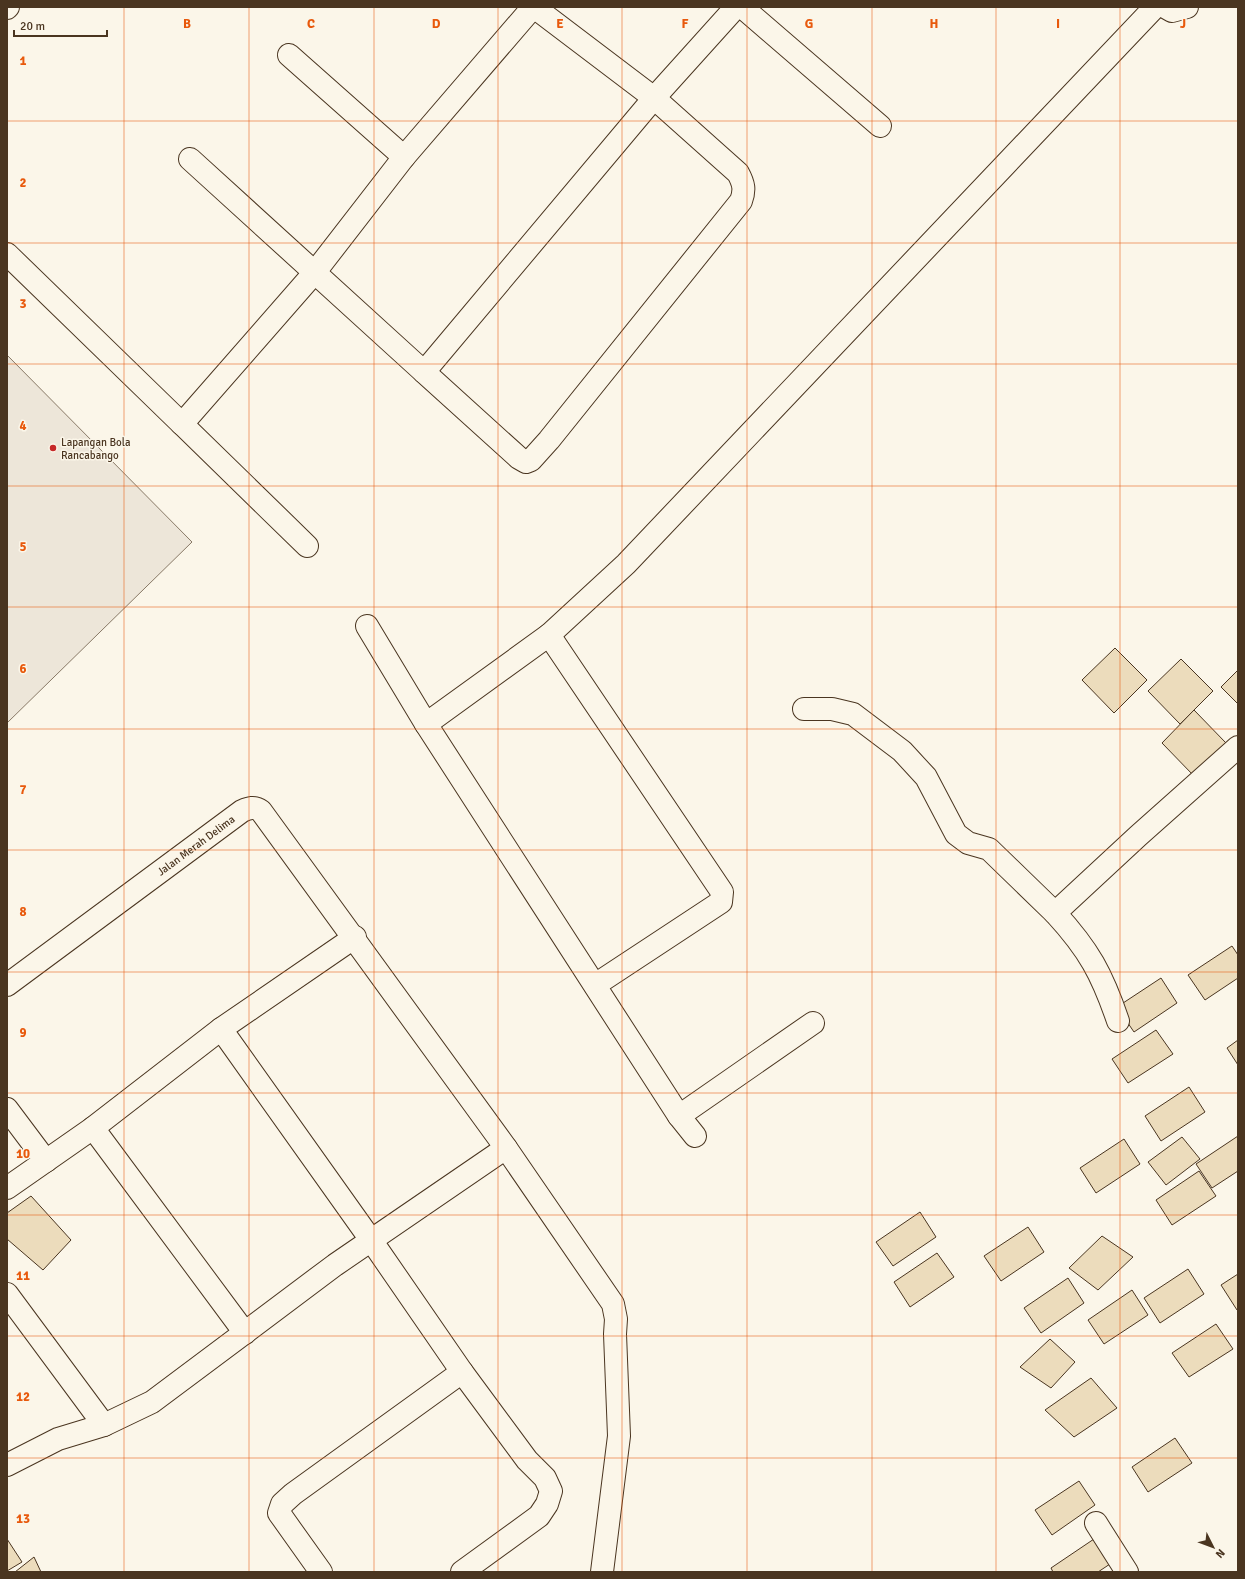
<svg xmlns="http://www.w3.org/2000/svg" width="1245" height="1579" viewBox="0 0 1245 1579" font-family="Signika,sans-serif">
<rect width="100%" height="100%" fill="#fbf6e9"/>
<!-- green -->
<path fill="#ede6d9" stroke="#887966" d="M7,355L192,542L7,723Z"/>
<!-- building -->
<g fill="#ecdcbc" stroke="#4a3520">
<path d="M1115,648L1147,680L1114,713L1082,680Z"/>
<path d="M1181,659L1213,691L1180,724L1148,691Z"/>
<path d="M1238,670V704L1221,687Z"/>
<path d="M1194,710L1226,743L1194,776L1162,743Z"/>
<path d="M1232,946L1238,955V978L1205,1000L1188,975Z"/>
<path d="M1161,978L1177,1003L1134,1032L1117,1007Z"/>
<path d="M1156,1030L1173,1054L1128,1083L1112,1059Z"/>
<path d="M1238,1040V1065L1227,1048Z"/>
<path d="M1189,1087L1205,1112L1161,1141L1145,1116Z"/>
<path d="M1238,1136V1171L1212,1188L1196,1164Z"/>
<path d="M1182,1137L1200,1159L1166,1185L1148,1162Z"/>
<path d="M1124,1139L1140,1164L1096,1193L1080,1168Z"/>
<path d="M1199,1171L1216,1196L1172,1225L1156,1200Z"/>
<path d="M31,1196L71,1240L43,1270L7,1239V1213Z"/>
<path d="M920,1212L936,1237L893,1266L876,1242Z"/>
<path d="M1028,1227L1044,1252L1001,1281L984,1256Z"/>
<path d="M1102,1236L1133,1257L1098,1290L1069,1268Z"/>
<path d="M937,1253L954,1277L910,1307L894,1282Z"/>
<path d="M1188,1269L1204,1294L1160,1323L1144,1298Z"/>
<path d="M1238,1274V1310H1237L1221,1285Z"/>
<path d="M1068,1278L1084,1303L1041,1333L1024,1308Z"/>
<path d="M1132,1290L1148,1315L1104,1344L1088,1320Z"/>
<path d="M1216,1324L1233,1349L1189,1377L1172,1353Z"/>
<path d="M1050,1339L1075,1362L1051,1388L1020,1367Z"/>
<path d="M1091,1378L1117,1408L1074,1437L1045,1410Z"/>
<path d="M1175,1438L1192,1463L1148,1492L1132,1467Z"/>
<path d="M1079,1481L1095,1505L1052,1535L1035,1510Z"/>
<path d="M7,1539L22,1562L7,1571Z"/>
<path d="M1094,1539L1110,1564L1098,1572H1053L1051,1568Z"/>
<path d="M34,1557L41,1572H15Z"/>
</g>
<g fill="none" stroke-linecap="round" stroke-linejoin="round">
<!-- street casing -->
<g stroke="#4a3520" stroke-width="24">
<g id="street">
<path d="M742,7L880,126"/>
<path d="M1165,7L1172,11L1187,7"/>
<path d="M289,55L404,157"/>
<path d="M190,159L424,372L654,98L736,7"/>
<path d="M7,254L182,424L315,272L404,157L533,7"/>
<path d="M424,372L519,458L526,462L531,460L549,440L741,201C745,190 744,184 738,173L654,98L534,7"/>
<path d="M182,424L307,546"/>
<path d="M367,626L426,724L549,635L626,564L1155,7"/>
<path d="M549,635L722,892L721,902L595,985"/>
<path d="M804,709H832L853,714L902,751L926,777L956,834L968,843L989,849L1055,913"/>
<path d="M426,724L679,1116L695,1136"/>
<path id="s1" d="M7,985L242,811C249,808 254,806 261,811L506,1148"/>
<path d="M1118,1021C1102,974 1089,950 1055,913L1138,836L1238,747"/>
<path d="M221,1029L371,1240L462,1372L527,1460L545,1478L551,1491L547,1504L539,1516L462,1572"/>
<path d="M7,1109L46,1161"/>
<path d="M679,1116L813,1023"/>
<path d="M93,1128L245,1333"/>
<path d="M7,1188L93,1128L221,1029L355,937"/>
<path d="M7,1294L104,1425"/>
<path d="M7,1465L58,1439L104,1425L152,1402L335,1265L506,1148L613,1304L616,1319L615,1334L619,1436L602,1572"/>
<path d="M1096,1523L1127,1572"/>
<path d="M321,1572L279,1513L282,1504L293,1494L462,1372"/>
</g>
</g>
<!-- secondary casing -->
<g stroke="#4a3520" stroke-width="24">
<path id="secondary" d="M7,8L8,7"/>
</g>
<!-- street -->
<use href="#street" stroke="#fbf6e9" stroke-width="22"/>
<!-- secondary -->
<use href="#secondary" stroke="#fbf6e9" stroke-width="22"/>
</g>
<!-- grid -->
<path fill="none" stroke="#e8590c" stroke-width="1" stroke-opacity="0.55" d="M124,7V1572M249,7V1572M374,7V1572M498,7V1572M622,7V1572M747,7V1572M872,7V1572M996,7V1572M1120,7V1572M7,121H1238M7,243H1238M7,364H1238M7,486H1238M7,607H1238M7,729H1238M7,850H1238M7,972H1238M7,1093H1238M7,1215H1238M7,1336H1238M7,1458H1238"/>
<!-- markers -->
<circle fill="#c62828" stroke="#fbf6e9" stroke-width="1.5" cx="53" cy="448" r="4"/>
<g text-anchor="middle" dominant-baseline="central" stroke-width="3" stroke-linejoin="round" paint-order="stroke">
<!-- poi labels -->
<g font-size="11" fill="#4a3520" stroke="#fbf6e9" text-anchor="start">
<text x="61" y="442">Lapangan Bola<tspan x="61" dy="13">Rancabango</tspan></text>
</g>
<!-- street labels -->
<g font-size="11" fill="#4a3520" stroke="#fbf6e9">
<text stroke="none"><textPath href="#s1" startOffset="235">Jalan Merah Delima</textPath></text>
</g>
</g>
<g font-size="13" text-anchor="middle" font-weight="bold" fill="#e8590c" stroke="#fbf6e9" stroke-width="3" stroke-linejoin="round" paint-order="stroke">
<text x="187" y="28">B</text>
<text x="311" y="28">C</text>
<text x="436" y="28">D</text>
<text x="560" y="28">E</text>
<text x="685" y="28">F</text>
<text x="809" y="28">G</text>
<text x="934" y="28">H</text>
<text x="1058" y="28">I</text>
<text x="1183" y="28">J</text>
<text x="23" y="65">1</text>
<text x="23" y="187">2</text>
<text x="23" y="308">3</text>
<text x="23" y="430">4</text>
<text x="23" y="551">5</text>
<text x="23" y="673">6</text>
<text x="23" y="794">7</text>
<text x="23" y="916">8</text>
<text x="23" y="1037">9</text>
<text x="23" y="1158">10</text>
<text x="23" y="1280">11</text>
<text x="23" y="1401">12</text>
<text x="23" y="1523">13</text>
</g>
<!-- border -->
<rect width="1245" height="1579" fill="none" stroke="#4a3520" stroke-width="16"/>
<!-- north arrow -->
<g transform="translate(1213 1547) rotate(132)" stroke="#fbf6e9" stroke-width="3" paint-order="stroke">
<path d="M0-3L7 15L0 10L-7 15Z" fill="#4a3520"/>
<text y="-6" font-size="11" font-weight="bold" text-anchor="middle" fill="#4a3520">N</text>
</g>
<!-- scale -->
<path d="M14 30v6h93v-6" fill="none" stroke="#4a3520" stroke-width="2"/>
<text x="20" y="30" font-size="12" fill="#4a3520" stroke="#fbf6e9" stroke-width="3" paint-order="stroke">20 m</text>
</svg>
